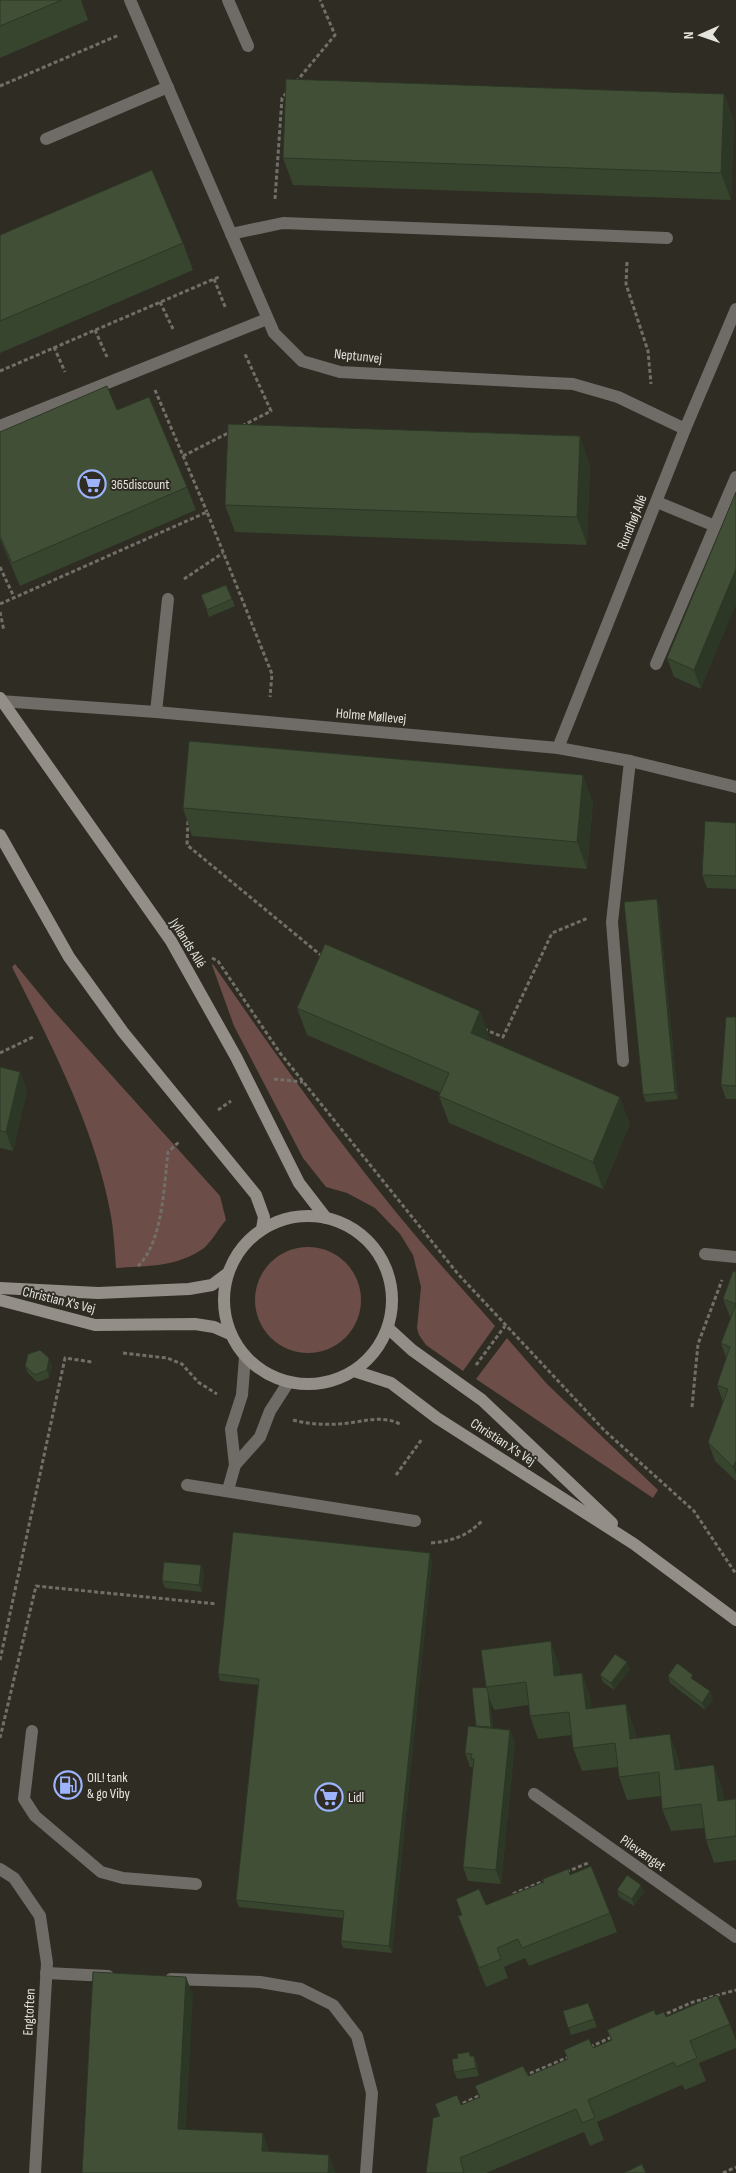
<svg xmlns="http://www.w3.org/2000/svg" width="736" height="2173" viewBox="0 0 736 2173" font-family="'Sofia Sans Condensed',sans-serif">
<rect width="100%" height="100%" fill="#2e2c23"/>
<!-- green -->
<g fill="#6c4d48">
<path d="M15,964L52,1009L220,1196L226,1220C219,1228 212,1241 204,1248C178,1267 146,1266 116,1268C115,1253 114,1238 112,1222C98,1134 52,1046 12,967Z"/>
<path d="M213,964C277,1057 343,1149 415,1235C441,1266 469,1296 495,1326L463,1371L426,1345L419,1335L417,1328L421,1287L413,1255L400,1234L375,1208L347,1193L326,1187L303,1158L234,1026L212,965Z"/>
<circle cx="308" cy="1300" r="53"/>
<path d="M507,1338L547,1384L658,1490L653,1498L476,1379Z"/>
</g>
<g fill="none" stroke-linecap="round" stroke-linejoin="round">
<!-- path -->
<g stroke="#716f67" stroke-width="3" stroke-dasharray="4 2.5" stroke-linecap="butt">
<path d="M296,82L335,35L320,0"/>
<path d="M0,86L119,35"/>
<path d="M275,199L282,98L288,91"/>
<path d="M627,262L626,284L648,351L651,384"/>
<path d="M214,279L226,309"/>
<path d="M160,302L174,331"/>
<path d="M95,330L107,357"/>
<path d="M54,347L65,372"/>
<path d="M0,371L221,276"/>
<path d="M155,390L207,512"/>
<path d="M242,426L271,411L245,354"/>
<path d="M183,456L230,432"/>
<path d="M0,567L14,597"/>
<path d="M184,579L223,553"/>
<path d="M0,604L207,512L272,674L270,697"/>
<path d="M0,612L4,631"/>
<path d="M188,821L187,845L323,957"/>
<path d="M212,958L218,961L280,1053L458,1274L605,1431L694,1511L736,1574"/>
<path d="M484,1029L503,1037L552,933L588,918"/>
<path d="M0,1053L33,1037"/>
<path d="M274,1079L303,1082"/>
<path d="M218,1110L231,1101"/>
<path d="M138,1266C163,1242 164,1185 168,1152L180,1141"/>
<path d="M123,1353L167,1358L182,1364L198,1382L217,1394"/>
<path d="M476,1365L505,1326"/>
<path d="M692,1407L698,1344L722,1280"/>
<path d="M293,1420C308,1424 324,1425 339,1424C360,1423 380,1414 400,1424"/>
<path d="M396,1475L422,1439"/>
<path d="M431,1543C453,1541 467,1536 483,1520"/>
<path d="M0,1660L65,1358L92,1362"/>
<path d="M0,1738L36,1586L217,1604"/>
<path d="M566,1872L588,1863"/>
<path d="M513,1894L546,1880"/>
<path d="M661,2016L693,2002L736,1990"/>
<path d="M590,2047L614,2036"/>
<path d="M524,2076L571,2056"/>
<path d="M457,2106L481,2095"/>
<path d="M723,2173L736,2167"/>
</g>
<!-- lane -->
<g stroke="#6f6b67" stroke-width="12">
<path d="M228,0L248,46"/>
<path d="M46,139L168,87"/>
<path d="M231,234L283,223L667,238"/>
<path d="M0,426L267,319"/>
<path d="M657,502L715,526"/>
<path d="M656,664L736,477"/>
<path d="M156,712L168,599"/>
<path d="M623,1061L612,922L630,761"/>
<path d="M235,1465L260,1437L270,1411L288,1383"/>
<path d="M187,1485L415,1521"/>
<path d="M228,1490L235,1465L231,1429L242,1395L245,1357"/>
<path d="M32,1731L24,1799L35,1816L101,1872L123,1878L196,1884"/>
<path d="M46,1973L108,1976"/>
<path d="M171,1979L260,1982L301,1989L333,2005L357,2036L372,2093L366,2173"/>
</g>
<!-- street -->
<g stroke="#6f6b67" stroke-width="12">
<path d="M130,0L274,333L302,361L340,372L573,384L618,397L685,429"/>
<path d="M0,701L156,712L558,748L630,761L736,787"/>
<path d="M558,748L685,429L736,309"/>
<path d="M705,1254L736,1257"/>
<path d="M534,1794L736,1937"/>
<path d="M0,1869L14,1878L40,1916L47,1963L35,2173"/>
</g>
<!-- secondary -->
<g stroke="#948e88" stroke-width="12">
<path d="M0,698L171,941L236,1057L299,1183L326,1218"/>
<path d="M0,835L69,957L123,1032L256,1195L264,1217L262,1229"/>
<circle cx="308" cy="1300" r="84"/>
<path d="M0,1288L98,1293L189,1289L212,1285L228,1273"/>
<path d="M0,1300L95,1325L195,1324L214,1327L230,1334"/>
<path d="M388,1328L412,1350L482,1400L612,1523"/>
<path d="M354,1371L391,1383L437,1418L634,1544L736,1620"/>
</g>
</g>
<!-- wall -->
<g fill="#37442e">
<path d="M0,0H81L88,20L0,58Z"/>
<path d="M724,94L734,122L731,200L293,185L283,158Z"/>
<path d="M0,235L183,243L193,270L0,353Z"/>
<path d="M117,410L187,487L196,510L20,586L0,539V432Z"/>
<path d="M590,464L587,545L235,532L225,505Z"/>
<path d="M736,492L701,689L674,677L667,658Z"/>
<path d="M201,595L232,599L235,606L209,617Z"/>
<path d="M593,802L587,869L192,836L183,808Z"/>
<path d="M736,823V889L707,888L702,875Z"/>
<path d="M657,899L659,906L678,1099L646,1102L643,1095Z"/>
<path d="M297,1008L490,1038L489,1041L630,1124L603,1189L449,1123L439,1096L441,1093L307,1035Z"/>
<path d="M736,1017V1099H726L721,1085Z"/>
<path d="M0,1067L20,1072L27,1091L13,1151L0,1148Z"/>
<path d="M736,1272V1481L715,1461L708,1442L723,1402L717,1385L726,1358L721,1343L731,1318L730,1317L723,1299Z"/>
<path d="M49,1358L52,1366L49,1378L37,1382L28,1373L25,1366Z"/>
<path d="M432,1560L392,1953L343,1948L341,1941L343,1918L239,1907L236,1900L258,1685L220,1681L218,1674Z"/>
<path d="M201,1565L204,1572L202,1592L165,1588L162,1581Z"/>
<path d="M559,1664L560,1676L582,1673L590,1696L591,1708L634,1727L636,1738L678,1757L680,1769L722,1788L724,1801L736,1799V1860L714,1863L706,1840L704,1828L671,1831L662,1809L661,1796L627,1800L619,1777L618,1767L582,1771L573,1748L572,1735L538,1739L530,1716L529,1705L494,1710L490,1700L493,1728L510,1730L515,1743L501,1884L468,1881L463,1867L473,1767H470L465,1753L476,1726L486,1687Z"/>
<path d="M630,1669L614,1690L603,1682L600,1675Z"/>
<path d="M668,1676L710,1691L713,1699L705,1710L670,1683Z"/>
<path d="M570,1875L610,1913L617,1932L529,1966L525,1958L504,1967L508,1978L486,1987L465,1935L458,1916L486,1905Z"/>
<path d="M617,1890L644,1892L634,1906L619,1897Z"/>
<path d="M588,2003L597,2027L571,2035L563,2011Z"/>
<path d="M656,2015L666,2017L730,2024L736,2041V2048L699,2063L706,2081L685,2090L682,2085L597,2122L604,2140L590,2146L584,2132L486,2173H426L439,2116L435,2104L461,2105L479,2097L475,2086L528,2076L568,2059L564,2050L593,2048L611,2040L607,2030Z"/>
<path d="M469,2052L471,2056H474L477,2063L479,2076L457,2079L454,2072L458,2058Z"/>
</g>
<!-- shaded-wall -->
<g fill="#2d3726">
<path d="M724,94L734,122L731,200L721,173Z"/>
<path d="M580,436L590,464L587,545L577,517Z"/>
<path d="M736,569V605L701,689L694,670Z"/>
<path d="M583,775L593,802L587,869L577,842Z"/>
<path d="M657,899L659,906L678,1099L675,1092Z"/>
<path d="M480,1011L490,1038L481,1060L471,1033Z"/>
<path d="M20,1072L27,1091L13,1151L6,1132Z"/>
<path d="M620,1097L630,1124L603,1189L593,1162Z"/>
<path d="M49,1358L52,1366L49,1378L47,1370Z"/>
<path d="M736,1461V1474L733,1467Z"/>
<path d="M430,1553L432,1560L392,1953L389,1946Z"/>
<path d="M201,1565L204,1572L202,1592L199,1585Z"/>
<path d="M551,1641L559,1664L563,1699L554,1676Z"/>
<path d="M627,1662L630,1669L614,1690L611,1683Z"/>
<path d="M582,1673L590,1696L594,1732L586,1709Z"/>
<path d="M710,1691L713,1699L705,1710L702,1703Z"/>
<path d="M488,1692L490,1700L494,1734L491,1727Z"/>
<path d="M626,1704L634,1727L638,1762L630,1739Z"/>
<path d="M510,1730L515,1743L501,1884L496,1870Z"/>
<path d="M670,1734L678,1757L683,1793L675,1770Z"/>
<path d="M714,1765L722,1788L727,1824L718,1801Z"/>
<path d="M641,1885L644,1892L634,1906L632,1899Z"/>
<path d="M186,1977L193,1995L185,2148L178,2129Z"/>
<path d="M474,2056L477,2063L479,2076L476,2068Z"/>
<path d="M263,2133L270,2152L262,2151Z"/>
<path d="M329,2155L336,2173H328Z"/>
</g>
<!-- building -->
<g fill="#404f36" stroke="#2d3726">
<path d="M0,0H62L0,26Z"/>
<path d="M286,79L724,94L721,173L283,158Z"/>
<path d="M152,170L183,243L0,321V235Z"/>
<path d="M107,386L117,410L149,397L187,487L12,563L0,536V432Z"/>
<path d="M228,424L580,436L577,517L225,505Z"/>
<path d="M736,492V569L694,670L667,658Z"/>
<path d="M226,585L232,599L207,610L201,595Z"/>
<path d="M189,741L583,775L577,842L183,808Z"/>
<path d="M705,821L736,823V876L702,875Z"/>
<path d="M657,899L675,1092L643,1095L624,902Z"/>
<path d="M325,944L480,1011L471,1033L620,1097L593,1162L439,1096L449,1073L297,1008Z"/>
<path d="M726,1017H736V1086L721,1085Z"/>
<path d="M0,1067L20,1072L6,1132L0,1131Z"/>
<path d="M733,1271L736,1272V1304L723,1299Z"/>
<path d="M736,1304V1461L733,1467L708,1442L728,1389L717,1385L730,1347L721,1343Z"/>
<path d="M40,1350L49,1358L47,1370L35,1375L25,1366L28,1354Z"/>
<path d="M233,1532L430,1553L389,1946L341,1941L344,1911L236,1900L259,1679L218,1674Z"/>
<path d="M164,1562L201,1565L199,1585L162,1581Z"/>
<path d="M551,1641L554,1676L582,1673L586,1709L626,1704L630,1739L670,1734L675,1770L714,1765L718,1801L736,1799V1836L706,1840L701,1804L662,1809L659,1772L619,1777L615,1743L573,1748L569,1712L530,1716L526,1682L486,1687L481,1650Z"/>
<path d="M615,1654L627,1662L611,1683L600,1675Z"/>
<path d="M677,1663L693,1675L691,1678L710,1691L702,1703L668,1676Z"/>
<path d="M486,1687L488,1692L491,1727L476,1726L472,1688L487,1687Z"/>
<path d="M468,1726L510,1730L496,1870L463,1867L474,1759H471L472,1754L465,1753Z"/>
<path d="M591,1866L610,1913L522,1948L518,1939L497,1948L501,1959L479,1968L458,1916L462,1915L456,1899L479,1889L486,1905L544,1882L543,1879L568,1869L570,1875Z"/>
<path d="M627,1875L641,1885L632,1899L617,1890Z"/>
<path d="M93,1972L186,1977L178,2129L263,2133L262,2151L329,2155L328,2173H82Z"/>
<path d="M717,1995L730,2024L690,2041L697,2058L676,2067L674,2062L588,2100L595,2118L582,2123L576,2109L460,2158L464,2173H426L433,2118L440,2116L435,2104L457,2095L461,2105L480,2097L475,2086L523,2066L528,2076L568,2059L564,2050L589,2039L593,2048L612,2040L607,2030L654,2010L656,2015L664,2012L666,2017Z"/>
<path d="M588,2003L594,2019L568,2028L563,2011Z"/>
<path d="M469,2052L470,2056H474L476,2068L454,2072L452,2059L458,2058L457,2054Z"/>
<path d="M642,2164L646,2173H624Z"/>
</g>
<!-- icons -->
<defs>
<g id="supermarket-ring" transform="scale(1.4375)"><circle r="9.5" fill="#2e2c23" stroke="#9db4fd" stroke-width="1.5"/><path d="M-6-5.5h2.5l.6 2H6L4.5 2H-2.5L-4.4-4H-6ZM-1.5 3.2a1.3 1.3 0 1 0 .1 0ZM3 3.2a1.3 1.3 0 1 0 .1 0Z" fill="#9db4fd"/></g>
<g id="fuel-ring" transform="scale(1.4375)"><circle r="9.5" fill="#2e2c23" stroke="#9db4fd" stroke-width="1.5"/><path d="M-5.5-6h7V0h2V4h1.3V-2.5L3-4.5l.8-.8L6-3V5H2.5V1h-1V6h-7ZM-4.2-4.7v3.2H.2V-4.7Z" fill="#9db4fd"/></g>
</defs>
<g fill-rule="evenodd">
<use href="#supermarket-ring" x="92" y="484"/>
<use href="#fuel-ring" x="68" y="1785"/>
<use href="#supermarket-ring" x="329" y="1797"/>
</g>
<g text-anchor="middle" dominant-baseline="central" stroke-width="4" stroke-linejoin="round" paint-order="stroke">
<!-- street labels -->
<g font-size="14" fill="#e4e3dc" stroke="#2e2c23">
<text transform="translate(358 356) rotate(6)">Neptunvej</text>
<text transform="translate(632 522) rotate(-68)">Rundhøj Allé</text>
<text transform="translate(371 716) rotate(5)">Holme Møllevej</text>
<text transform="translate(188 943) rotate(58)">Jyllands Allé</text>
<text transform="translate(59 1300) rotate(14)">Christian X's Vej</text>
<text transform="translate(503 1442) rotate(33)">Christian X's Vej</text>
<text transform="translate(643 1853) rotate(35)">Pilevænget</text>
<text transform="translate(29 2012) rotate(-87)">Engtoften</text>
</g>
<!-- poi labels -->
<g font-size="14" fill="#e4e3dc" stroke="#2e2c23" text-anchor="start">
<text x="111" y="484">365discount</text>
<text x="87" y="1777">OIL! tank<tspan x="87" dy="16">&amp; go Viby</tspan></text>
<text x="348" y="1797">Lidl</text>
</g>
</g>
<!-- north arrow -->
<g transform="translate(701 35) rotate(268)" stroke="#2e2c23" stroke-width="4" paint-order="stroke">
<path d="M0-4L9 19L0 12L-9 19Z" fill="#e4e3dc"/>
<text y="-8" font-size="14" font-weight="bold" text-anchor="middle" fill="#e4e3dc">N</text>
</g>
</svg>
